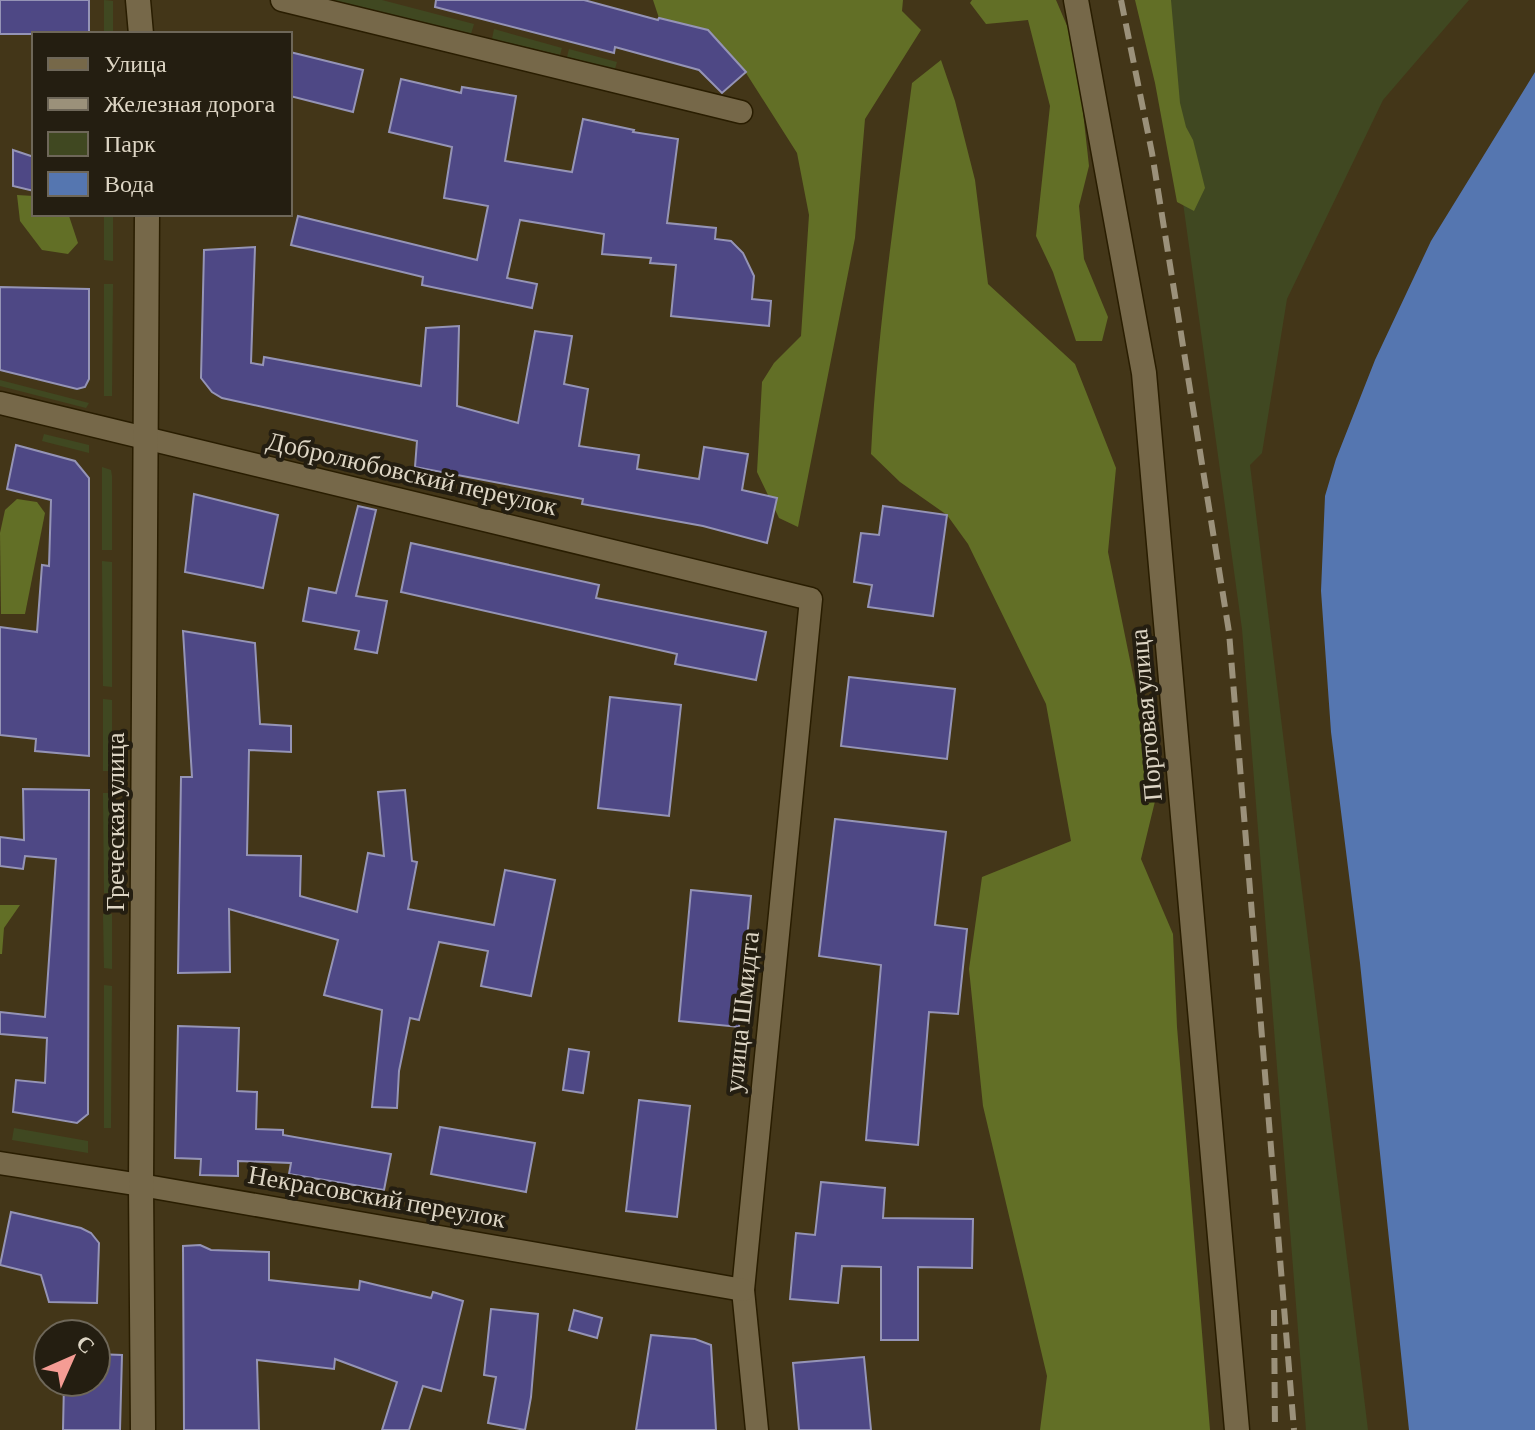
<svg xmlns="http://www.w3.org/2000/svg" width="1535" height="1430" viewBox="0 0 1535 1430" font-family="'Crimson Pro',serif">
<rect width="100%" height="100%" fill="#433618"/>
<!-- green -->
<g fill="#404821">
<path d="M104,0L113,1V34H104Z"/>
<path d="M327,0H382L474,24L471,34Z"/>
<path d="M1143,0H1469L1383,100L1287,299L1262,453L1250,465L1368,1430H1306L1242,629L1176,152Z"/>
<path d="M494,29L562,48L560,55L492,39Z"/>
<path d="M569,49L617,62L615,69L567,57Z"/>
<path d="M104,214H113V261L104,260Z"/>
<path d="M104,284H113L112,396H104Z"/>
<path d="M0,380L89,403L86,408L0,386Z"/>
<path d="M44,434L89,445V453L42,441Z"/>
<path d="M102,467L111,470L112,476V550H102Z"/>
<path d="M102,561L112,562V687L103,686Z"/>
<path d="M103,699L112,700V771H103Z"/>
<path d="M103,793H112V893H104Z"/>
<path d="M103,914H112V969L104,968Z"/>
<path d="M104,985L112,986L111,1128H104Z"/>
<path d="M14,1128L88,1141V1153L12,1140Z"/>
</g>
<!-- forest -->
<g fill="#626f26">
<path d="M653,0H903L902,11L921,30L865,119L855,238L798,527L779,518L757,472L762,382L774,363L801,336L809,215L797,153L746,73L721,45L701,62L708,30L659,18Z"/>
<path d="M972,0H1056L1071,35L1081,94L1089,166L1079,206L1084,259L1108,317L1102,341H1076L1053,272L1036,236L1050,106L1028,20L986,24L970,3Z"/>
<path d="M1135,0H1171L1180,103L1186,127L1193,140L1205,188L1194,211L1177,202L1155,83Z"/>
<path d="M941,60L955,101L975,180L988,284L1075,364L1116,468L1108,552L1157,793L1141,859L1173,934L1177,1027L1210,1430H1040L1047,1376L983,1106L969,969L982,877L1071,841L1046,704L968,544L947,515L900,482L871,454C877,330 896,207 912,83Z"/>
<path d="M17,195L34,196V214L69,216L78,243L68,254L42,250L20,221Z"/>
<path d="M17,499L37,502L45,513L25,614H1L0,533L5,510Z"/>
<path d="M0,905H20L4,928L2,954H0Z"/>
</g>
<!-- water -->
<path fill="#5576b0" d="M1535,72V1430H1409L1360,963L1331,732L1321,591L1325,496L1336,459L1375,360L1431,241Z"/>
<!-- building -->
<g fill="#4e4885" stroke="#9594b6" stroke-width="2">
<rect x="0" y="0" width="89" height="34"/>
<path d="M436,0H584L658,20L659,18L708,30L746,72L722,93L699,70L615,47L614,53L435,7Z"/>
<path d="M290,52L363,70L353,112L290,96Z"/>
<path d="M401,79L461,93L462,87L516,96L505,161L572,172L583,119L634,130L633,132L678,139L667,223L716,228L715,239L731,241L743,253L754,276L752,299L771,301L769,326L671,316L676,265L650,263L651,258L602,254L604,234L520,220L507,278L537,284L532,308L422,285L423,277L291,245L298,216L477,260L488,206L444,198L452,147L389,132Z"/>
<path d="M13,150L34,157V191L13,186Z"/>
<path d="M255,247L251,363L263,365L264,357L421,386L426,328L459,326L457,406L518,423L535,331L572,336L564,384L588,389L579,446L639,455L637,469L699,479L704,447L748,454L742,490L777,498L767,543L703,526L582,504L583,499L415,467L417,441L222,398L212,392L201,378L204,250Z"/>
<path d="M0,287L89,289V379L85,387L77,389L0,370Z"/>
<path d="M16,445L75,461L89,478V756L35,751L36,739L0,735V627L37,632L42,565L49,566L51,500L7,489Z"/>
<path d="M194,494L278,515L263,588L185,572Z"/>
<path d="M358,506L376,510L356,596L387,601L377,653L355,649L359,631L303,621L309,588L336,593Z"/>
<path d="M883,506L947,515L933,616L868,607L872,585L854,582L861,533L879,535Z"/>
<path d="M411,543L599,585L596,598L766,632L756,680L675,664L677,654L401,592Z"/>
<path d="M183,631L255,643L260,724L291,726V752L249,750L247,855L301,856L300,896L357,912L368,853L384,856L378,792L405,790L412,861L417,862L408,909L494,925L505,870L555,880L531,996L481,986L488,951L439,942L419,1020L410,1018L399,1071L397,1108L372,1107L382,1010L324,995L338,940L229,909L230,972L178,973L181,777H192Z"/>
<path d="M849,677L955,689L947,759L841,746Z"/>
<path d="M610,697L681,705L669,816L598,808Z"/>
<path d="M23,789L89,790L88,1114L77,1123L13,1112L16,1080L45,1083L47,1038L0,1034V1012L45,1017L56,859L25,856L23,869L0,866V837L24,840Z"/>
<path d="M835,819L946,832L935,925L967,929L958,1014L929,1012L918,1145L866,1140L881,965L819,956Z"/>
<path d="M691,890L751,896L739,1027L679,1021Z"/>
<path d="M178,1026L239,1028L237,1091L257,1092L256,1129L283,1130V1135L391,1154L384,1190L289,1174L291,1163L238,1161V1176L200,1175L201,1159L175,1158Z"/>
<path d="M569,1049L589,1052L583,1093L563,1090Z"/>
<path d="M639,1100L690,1106L677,1217L626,1211Z"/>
<path d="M440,1127L535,1143L526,1192L431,1174Z"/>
<path d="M821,1182L885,1188L883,1218L973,1219L972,1268L918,1267V1340H881V1267L842,1266L838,1303L790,1299L796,1233L815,1235Z"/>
<path d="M11,1212L81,1228L91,1233L99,1243L97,1303L49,1302L41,1275L0,1265Z"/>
<path d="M200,1245L211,1250L269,1252V1280L359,1290L360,1281L431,1298L433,1292L463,1301L441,1391L423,1386L409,1430H382L397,1382L335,1359L334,1369L257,1360L259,1430H184L183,1246Z"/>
<path d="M491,1309L538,1314L531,1397L525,1430L488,1423L496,1377L484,1375Z"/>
<path d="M574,1310L602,1318L597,1338L569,1330Z"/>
<path d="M651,1335L695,1339L711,1345L716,1430H636Z"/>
<path d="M96,1354L122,1355L120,1430H63L64,1382H96Z"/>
<path d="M864,1357L871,1430H799L793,1363Z"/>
</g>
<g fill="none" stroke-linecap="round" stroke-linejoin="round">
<!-- street casing -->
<g stroke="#291d00" stroke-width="25">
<g id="street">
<path d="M282,0L741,112"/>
<path d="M0,403L811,599L743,1290L757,1430"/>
<path d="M0,1163L141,1185L743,1290"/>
</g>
</g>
<!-- secondary casing -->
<g stroke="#291d00" stroke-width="27">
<g id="secondary">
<path d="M138,0L141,34"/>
<path d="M1076,0L1144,373L1237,1430"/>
<path d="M143,1430L141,1185L147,214"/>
</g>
</g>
<!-- street -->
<use href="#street" stroke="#766849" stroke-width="22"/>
<!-- secondary -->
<use href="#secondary" stroke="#766849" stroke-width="24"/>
<!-- rail -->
<g stroke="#9b917a" stroke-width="6" stroke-dasharray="16 8" stroke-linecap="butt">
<path d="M1121,0L1152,153L1229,632L1294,1430"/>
<path d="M1274,1310L1275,1430"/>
</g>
</g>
<g text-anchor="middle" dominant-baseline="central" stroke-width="8" stroke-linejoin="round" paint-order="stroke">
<!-- street labels -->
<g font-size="26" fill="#ddd5c4" stroke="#241e11">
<text transform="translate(412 474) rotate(13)">Добролюбовский переулок</text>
<text transform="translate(1146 715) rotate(-95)">Портовая улица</text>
<text transform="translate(115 822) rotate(-90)">Греческая улица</text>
<text transform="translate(742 1012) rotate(-84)">улица Шмидта</text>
<text transform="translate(377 1197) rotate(10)">Некрасовский переулок</text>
</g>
</g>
<!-- legend -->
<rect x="32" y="32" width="260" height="184" fill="#241e11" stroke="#6e6759" stroke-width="2"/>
<rect x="48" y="58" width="40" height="12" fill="#766849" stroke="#6e6759" stroke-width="2"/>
<text x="104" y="72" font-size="24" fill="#ddd5c4">Улица</text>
<rect x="48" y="98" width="40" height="12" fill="#9b917a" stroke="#6e6759" stroke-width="2"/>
<text x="104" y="112" font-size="24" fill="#ddd5c4">Железная дорога</text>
<rect x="48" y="132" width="40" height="24" fill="#404821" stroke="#6e6759" stroke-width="2"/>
<text x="104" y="152" font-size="24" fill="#ddd5c4">Парк</text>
<rect x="48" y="172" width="40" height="24" fill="#5576b0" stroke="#6e6759" stroke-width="2"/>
<text x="104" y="192" font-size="24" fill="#ddd5c4">Вода</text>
<!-- north arrow -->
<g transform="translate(72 1358) rotate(45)"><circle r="38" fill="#241e11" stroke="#6e6759" stroke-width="2"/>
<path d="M0-6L14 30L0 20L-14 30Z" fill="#f59c94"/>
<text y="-12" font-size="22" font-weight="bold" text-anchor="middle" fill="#ddd5c4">С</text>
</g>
</svg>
